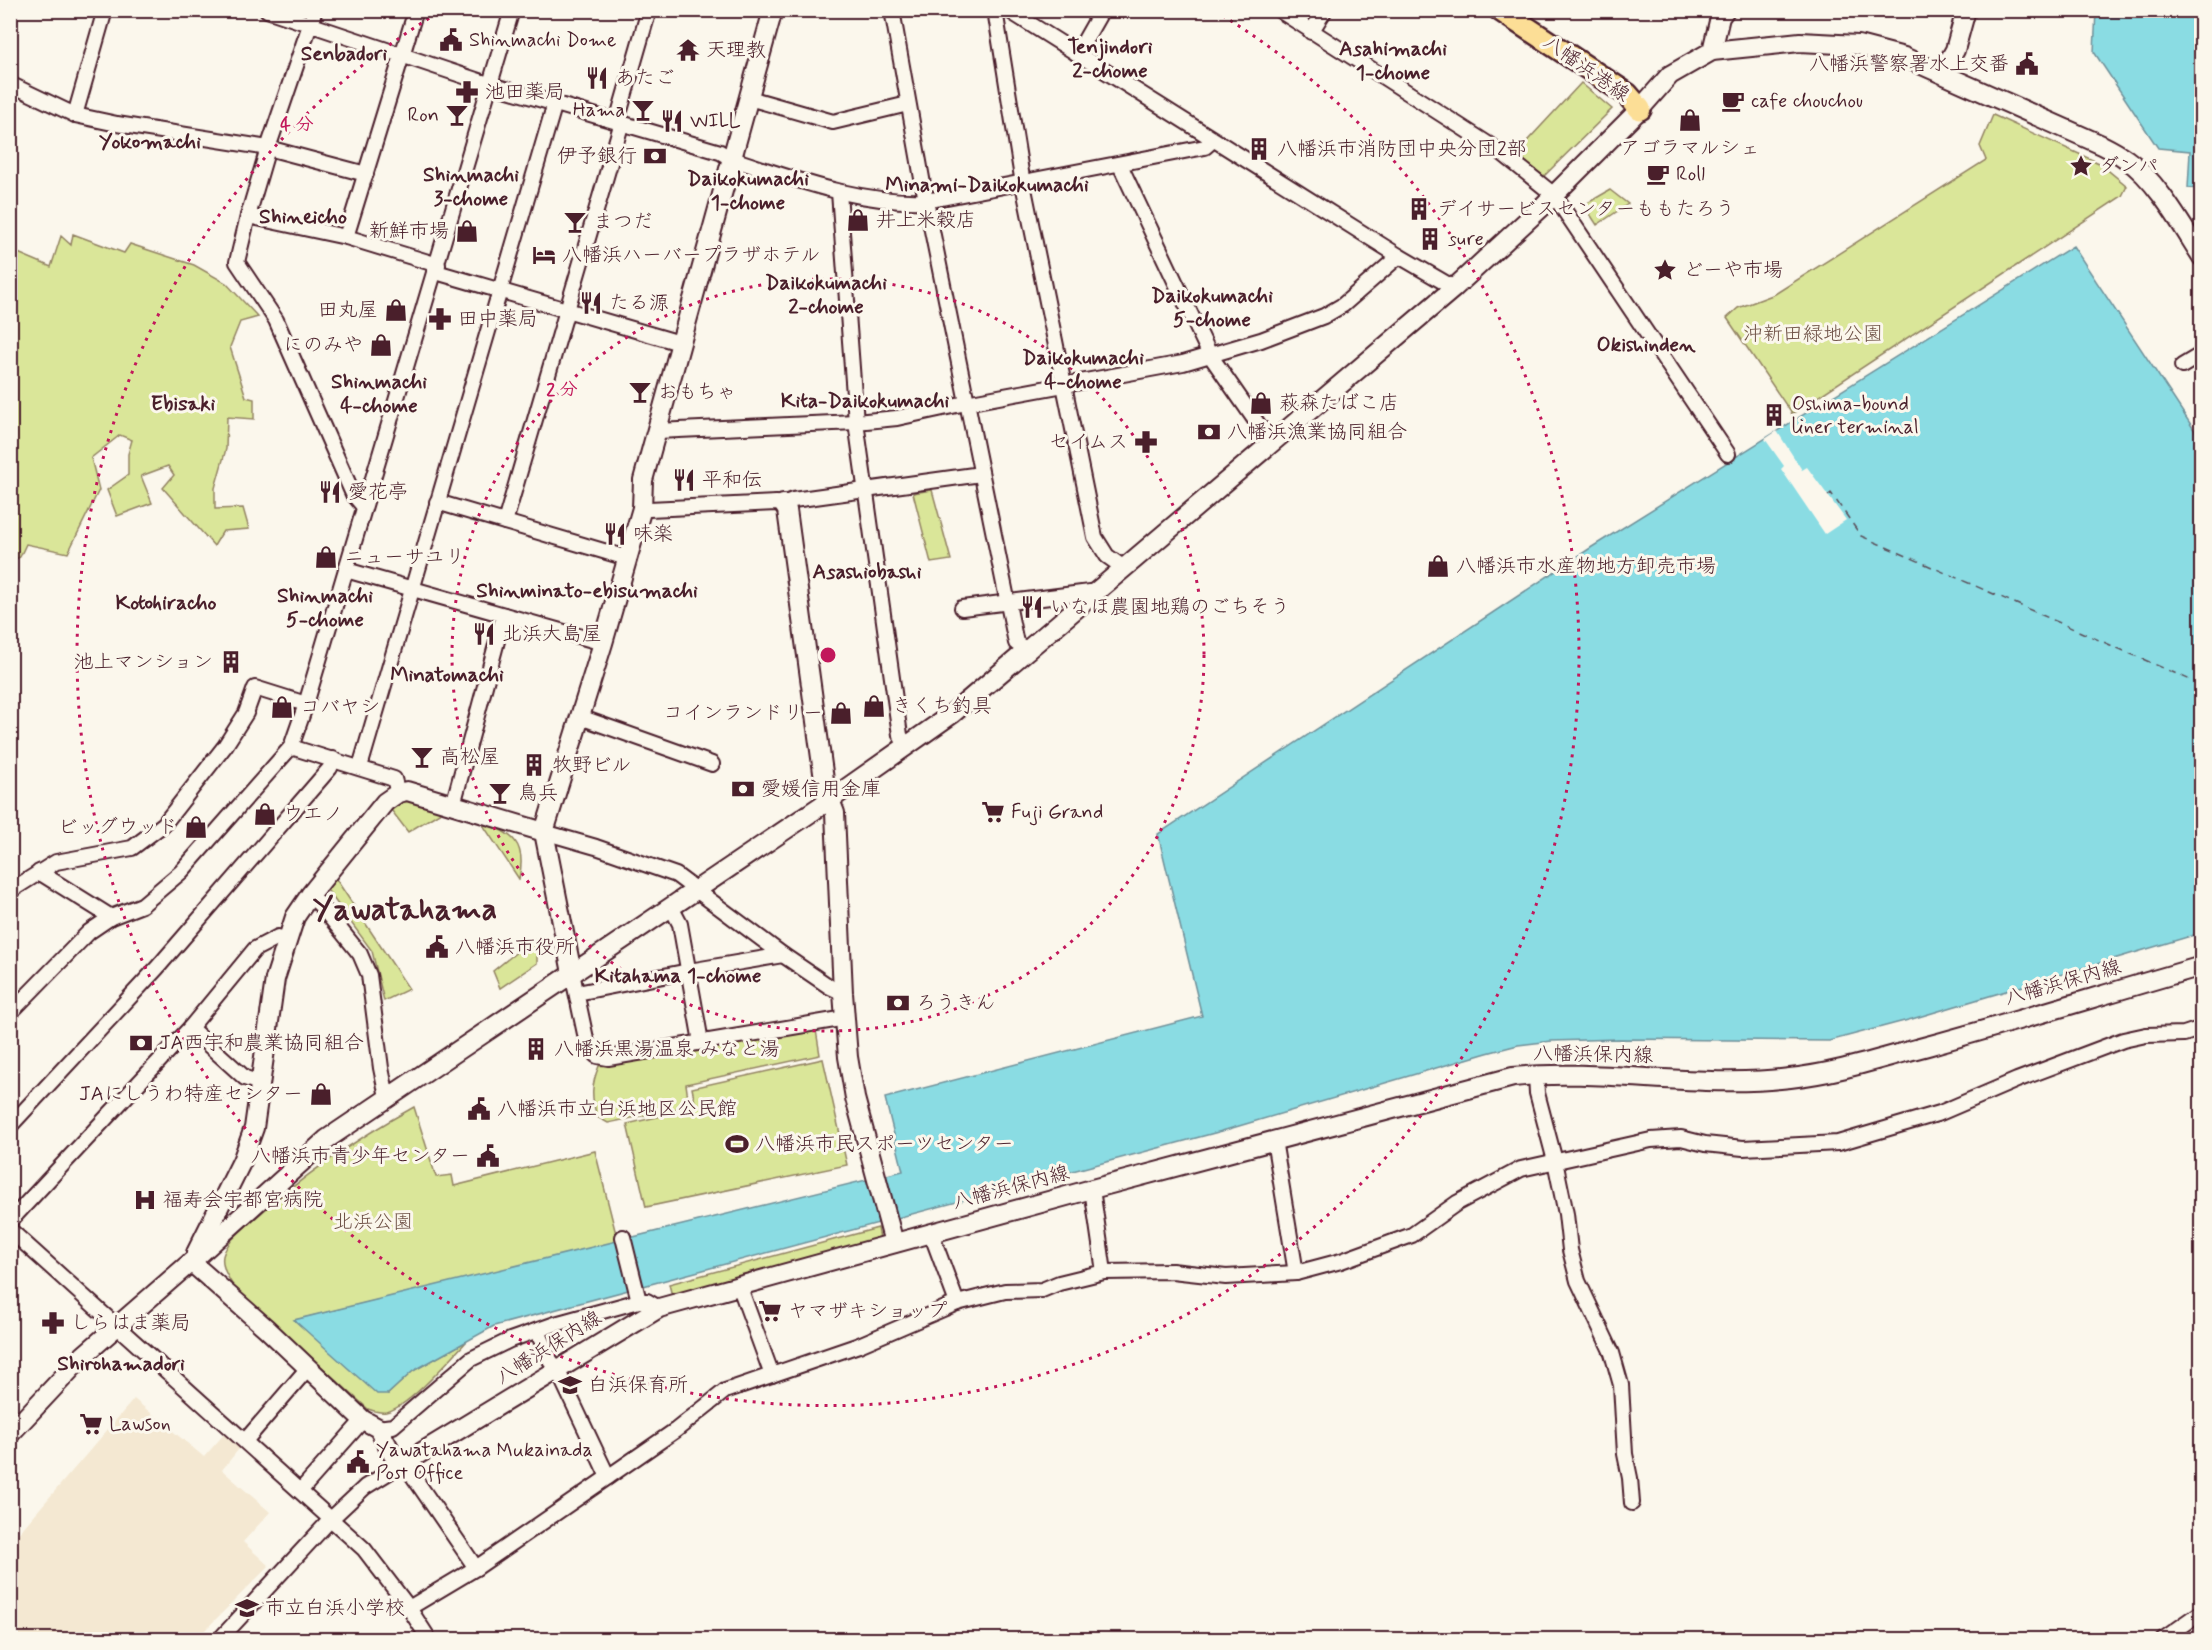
<svg xmlns="http://www.w3.org/2000/svg" width="2212" height="1650" viewBox="0 0 2212 1650" font-family="Mynerve,'Klee One',sans-serif">
<rect width="100%" height="100%" fill="#fbf7ec"/>
<filter id="ink" filterUnits="userSpaceOnUse"><feTurbulence type="fractalNoise" baseFrequency=".0167" numOctaves="2"/><feDisplacementMap in="SourceGraphic" scale="12" xChannelSelector="R" yChannelSelector="G"/><feConvolveMatrix kernelMatrix="1 2 1 2 8 2 1 2 1" color-interpolation-filters="sRGB"/></filter>
<g filter="url(#ink)">
<!-- built -->
<path fill="#f4e8d2" d="M134,1399L204,1457L226,1432L242,1445L222,1470L270,1512L243,1542L269,1566L196,1639L11,1640V1542Z"/>
<!-- green -->
<g fill="#dae699" stroke="#928262" stroke-width="1.5">
<path d="M1581,83L1612,109L1544,176L1515,154Z"/>
<path d="M1993,115L2099,163L2127,186L2122,196L1792,414L1727,318L1738,308L1775,294L1986,160L1980,146Z"/>
<path d="M1610,190L1628,204L1597,225L1584,205Z"/>
<path d="M73,234L124,253L130,244L194,265L226,283L258,317L240,322L230,347L246,397L254,399V419L227,417L226,449L215,488V509L243,508L249,529L223,531L214,546L163,488L174,475L168,466L141,476L152,503L117,516L107,490L128,475V454L132,440L120,435L91,458L99,490L68,553L26,544L20,557L11,561V250L51,267L61,236L71,245Z"/>
<path d="M932,490L951,560L931,563L913,493Z"/>
<path d="M398,793L443,802L441,812L408,832L385,802Z"/>
<path d="M481,822C513,833 527,843 519,879Z"/>
<path d="M334,876L409,989L384,1001L372,951L325,887Z"/>
<path d="M533,939L537,954V963L500,988L493,971Z"/>
<path d="M816,1030L820,1055L686,1084L689,1106L608,1123L597,1117C591,1097 591,1085 599,1066Z"/>
<path d="M823,1059L847,1165L646,1207L627,1124L696,1108L692,1088Z"/>
<path d="M414,1107L436,1177L452,1175L454,1186L595,1151L618,1242L295,1320L388,1394L413,1371L467,1341C451,1358 408,1408 386,1412C379,1413 374,1411 368,1409L233,1286C228,1277 221,1267 223,1256C227,1241 241,1231 252,1221C302,1176 356,1139 414,1107Z"/>
<path d="M878,1228L880,1238L672,1296L669,1284Z"/>
</g>
<!-- water -->
<g fill="#8adce3" stroke="#709099" stroke-width="1.5">
<path d="M2096,11H2201V189L2188,188L2190,151L2158,148L2094,52Z"/>
<path d="M2073,246L2201,440V933L1912,1019L1829,1041L1619,1039L1552,1041L1518,1045L1487,1053L1222,1131L494,1326L413,1371L388,1394H377L294,1320L903,1171L885,1098L1202,1016L1158,834L1592,547Z"/>
</g>
<!-- pier -->
<path fill="#fbf7ec" d="M1777,431L1802,470L1807,467L1846,520L1825,534L1781,469L1784,466L1765,439Z"/>
<g fill="none" stroke-linecap="round" stroke-linejoin="round">
<!-- ferry -->
<path stroke="#5a4e59" stroke-width="1.5" stroke-dasharray="8 6" stroke-linecap="butt" d="M1828,496L1831,493L1861,536L2202,685"/>
<!-- street casing -->
<g stroke="#4a1f2b" stroke-width="18">
<g id="street">
<path d="M267,10L491,85L720,152L732,159C795,179 859,204 926,201L1205,147L1213,140"/>
<path d="M315,10L268,148L248,216L237,262L276,320L353,494L364,507"/>
<path d="M892,10L926,201L1016,643L1029,651"/>
<path d="M995,10L1023,184L1095,537L1107,556L1124,568"/>
<path d="M1008,10L1399,256L1454,288"/>
<path d="M1279,10L1502,153L1554,195L1728,454"/>
<path d="M1311,32L1325,10"/>
<path d="M1077,54L1102,10"/>
<path d="M10,84L75,115L117,124L268,148L366,174"/>
<path d="M749,98L833,122L908,104"/>
<path d="M75,115L105,10"/>
<path d="M617,121L649,10"/>
<path d="M1120,165L1210,355L1271,443"/>
<path d="M839,192L856,422L900,735L906,746"/>
<path d="M248,216L346,237L438,265"/>
<path d="M346,237L416,10"/>
<path d="M436,272L680,343"/>
<path d="M2182,366L2202,354"/>
<path d="M657,431L856,422L897,418L966,403L1183,363L1261,340L1324,316L1343,305L1399,256"/>
<path d="M437,502L627,558"/>
<path d="M642,508L649,509L776,503L783,504L793,500L981,474"/>
<path d="M505,522L622,122"/>
<path d="M346,570L603,643"/>
<path d="M962,608L1098,591"/>
<path d="M580,717L712,764"/>
<path d="M291,747L394,779L398,793"/>
<path d="M360,767L555,103"/>
<path d="M453,805L504,615"/>
<path d="M544,832L596,847L676,875L783,955L830,987L843,993"/>
<path d="M39,872L111,917"/>
<path d="M10,891L56,862L132,848L164,824L225,746L246,713L255,688L306,704"/>
<path d="M310,895L322,907L360,954L369,975L381,1068L387,1097"/>
<path d="M671,907L680,924L701,1042"/>
<path d="M572,973L588,1048L597,1056L608,1058L846,1018"/>
<path d="M577,993L689,971L783,955"/>
<path d="M10,1013L89,932L111,917L142,905L181,872L291,747L306,704L512,10"/>
<path d="M190,1028L245,1078L260,1083"/>
<path d="M1536,1075L1537,1093L1555,1161L1566,1214L1570,1250L1578,1281L1612,1353L1621,1385L1625,1454L1630,1478L1632,1503"/>
<path d="M10,1126L157,968L330,768L333,759"/>
<path d="M1274,1140L1296,1273"/>
<path d="M1092,1189L1104,1272"/>
<path d="M10,1221L190,1028L255,949L278,937L287,939"/>
<path d="M10,1230L364,1549L409,1608L427,1636L424,1640"/>
<path d="M931,1233L957,1303"/>
<path d="M623,1237L639,1301"/>
<path d="M739,1285L772,1375"/>
<path d="M537,1331L550,1360L557,1369L608,1477"/>
<path d="M378,1428L393,1426L471,1359L510,1340L555,1324L639,1301H647L659,1308"/>
<path d="M245,1441L308,1368"/>
<path d="M404,1463L476,1568"/>
<path d="M301,1490L363,1420"/>
<path d="M409,1608L476,1568L608,1477L676,1430L725,1391L859,1345L957,1303L1005,1291L1042,1290L1059,1283L1104,1272L1172,1271L1226,1277L1296,1273L1341,1261L1412,1235L1457,1203L1521,1169L1651,1140L1681,1138L1705,1144L1743,1148L1838,1143L1940,1113L2017,1080L2123,1040L2146,1035L2184,1034L2202,1028"/>
<path d="M219,1640L332,1518L365,1487L399,1466"/>
<path d="M2162,1640L2202,1612"/>
</g>
</g>
<!-- secondary casing -->
<g stroke="#4a1f2b" stroke-width="22">
<g id="secondary">
<path d="M1712,51L1720,17L1725,10"/>
<path d="M1942,73L1955,50L1966,10"/>
<path d="M783,504L787,510L825,787L835,813L843,993L848,1057L855,1098L894,1243"/>
<path d="M572,973L544,832L603,643L642,508L643,480L773,10"/>
<path d="M196,1253L242,1161L254,1128L275,979L295,917L310,895L385,802L398,793L407,791L544,832"/>
<path d="M191,1262L266,1328L363,1420L378,1428L399,1466L659,1308L1092,1189L1513,1077C1605,1068 1698,1089 1790,1078C1838,1073 1885,1057 1931,1045C2022,1020 2111,992 2202,966"/>
<path d="M10,1434L84,1355L191,1262L327,1139L831,799L952,714L1454,288L1542,207L1640,109L1670,75L1712,51L1800,42L1858,45L1904,57L2102,145C2110,149 2119,154 2126,159C2157,180 2182,226 2202,257"/>
</g>
</g>
<!-- primary casing -->
<g stroke="#4a1f2b" stroke-width="26">
<path id="primary" d="M1500,10L1627,94L1640,109"/>
</g>
<!-- street -->
<use href="#street" stroke="#fbf7ec" stroke-width="14"/>
<!-- secondary -->
<use href="#secondary" stroke="#fbf7ec" stroke-width="18"/>
<!-- primary -->
<use href="#primary" stroke="#fcde96" stroke-width="21"/>
</g>
</g>
<!-- distance rings -->
<g fill="none" stroke="#c2185b" stroke-width="3" stroke-dasharray="3 6">
<circle cx="828" cy="655" r="376"/>
<path d="M1215 11A751 751 0 1 1 441 11"/>
</g>
<!-- icons -->
<defs>
<g id="civic-bare" transform="scale(1.8)"><path d="M-.6-6.5H3V-4.5H.6V-3L4-1V1h2V6H-6V1h2V-1L-.6-3ZM-1.2 2.5V6h2.4V2.5Z" fill="#4a1f2b" stroke="#fbf7ec" stroke-width="2.5" paint-order="stroke"/></g>
<g id="temple-bare" transform="scale(1.8)"><path d="M0-6L5-2H3V0L6.5 2.5H4V6H1.5V3h-3V6H-4V2.5H-6.5L-3 0V-2H-5Z" fill="#4a1f2b" stroke="#fbf7ec" stroke-width="2.5" paint-order="stroke"/></g>
<g id="restaurant-bare" transform="scale(1.8)"><path d="M-5-6h1v4h1v-4h1v4h1v-4h1v5L-1.5 .5V6h-2V.5L-5-1ZM5-6V6H3V1.5H1.5Q1.5-4 5-6Z" fill="#4a1f2b" stroke="#fbf7ec" stroke-width="2.5" paint-order="stroke"/></g>
<g id="pharmacy-bare" transform="scale(1.8)"><path d="M-2-6h4v4h4v4h-4v4h-4v-4h-4v-4h4Z" fill="#4a1f2b" stroke="#fbf7ec" stroke-width="2.5" paint-order="stroke"/></g>
<g id="cafe-bare" transform="scale(1.8)"><path d="M-5.5-4.5H6V0H3Q3 3.5 0 3.5H-2.5Q-5.5 3.5-5.5 0ZM3-3.2v2h1.7v-2ZM-6 4.5H4V6H-6Z" fill="#4a1f2b" stroke="#fbf7ec" stroke-width="2.5" paint-order="stroke"/></g>
<g id="bar-bare" transform="scale(1.8)"><path d="M-6-5H6L.8 .8V4.5H3.5V6h-7V4.5H-.8V.8Z" fill="#4a1f2b" stroke="#fbf7ec" stroke-width="2.5" paint-order="stroke"/></g>
<g id="shop-bare" transform="scale(1.8)"><path d="M-5-2.5h2.3a2.7 3.5 0 0 1 5.4 0H5L5.5 6h-11ZM-1.5-2.5h3a1.5 2.3 0 0 0-3 0Z" fill="#4a1f2b" stroke="#fbf7ec" stroke-width="2.5" paint-order="stroke"/></g>
<g id="building-bare" transform="scale(1.8)"><path d="M-4-6H4V6H1V3H-1V6H-4ZM-2.5-4.3h1.7v1.8h-1.7ZM.8-4.3h1.7v1.8H.8ZM-2.5-1h1.7V.8h-1.7ZM.8-1h1.7V.8H.8Z" fill="#4a1f2b" stroke="#fbf7ec" stroke-width="2.5" paint-order="stroke"/></g>
<g id="bank-bare" transform="scale(1.8)"><path d="M-6-4H6V4H-6ZM0-2.3a2.3 2.3 0 1 0 0 4.6a2.3 2.3 0 1 0 0-4.6Z" fill="#4a1f2b" stroke="#fbf7ec" stroke-width="2.5" paint-order="stroke"/></g>
<g id="sight-bare" transform="scale(1.8)"><path d="M0-6L1.8-2.2L6-1.7L2.9 1.2L3.7 5.4L0 3.3L-3.7 5.4L-2.9 1.2L-6-1.7L-1.8-2.2Z" fill="#4a1f2b" stroke="#fbf7ec" stroke-width="2.5" paint-order="stroke"/></g>
<g id="hotel-bare" transform="scale(1.8)"><path d="M-6-4.5h1.5V1H6V5H4.5V3h-9V5H-6ZM-4 0a1.8 1.8 0 1 1 3.6 0ZM.5 0V-2.5h3Q6-2.5 6 0Z" fill="#4a1f2b" stroke="#fbf7ec" stroke-width="2.5" paint-order="stroke"/></g>
<g id="supermarket-bare" transform="scale(1.8)"><path d="M-6-5.5h2.5l.6 2H6L4.5 2H-2.5L-4.4-4H-6ZM-1.5 3.2a1.3 1.3 0 1 0 .1 0ZM3 3.2a1.3 1.3 0 1 0 .1 0Z" fill="#4a1f2b" stroke="#fbf7ec" stroke-width="2.5" paint-order="stroke"/></g>
<g id="stadium-bare" transform="scale(1.8)"><path d="M0-5a6.5 5 0 1 0 0 10a6.5 5 0 1 0 0-10ZM-3.5-1.8h7v3.6h-7Z" fill="#4a1f2b" stroke="#fbf7ec" stroke-width="2.5" paint-order="stroke"/></g>
<g id="hospital-bare" transform="scale(1.8)"><path d="M-5-5h3v3.5h4V-5h3V5h-3V1.5h-4V5h-3Z" fill="#4a1f2b" stroke="#fbf7ec" stroke-width="2.5" paint-order="stroke"/></g>
<g id="school-bare" transform="scale(1.8)"><path d="M0-5L7-2L0 1L-7-2ZM-4 1L0 2.5L4 1V4Q0 6-4 4Z" fill="#4a1f2b" stroke="#fbf7ec" stroke-width="2.5" paint-order="stroke"/></g>
</defs>
<g fill-rule="evenodd">
<use href="#civic-bare" x="451" y="40"/>
<use href="#temple-bare" x="688" y="50"/>
<use href="#civic-bare" x="2027" y="64"/>
<use href="#restaurant-bare" x="597" y="78"/>
<use href="#pharmacy-bare" x="467" y="92"/>
<use href="#cafe-bare" x="1733" y="101"/>
<use href="#bar-bare" x="643" y="110"/>
<use href="#bar-bare" x="457" y="115"/>
<use href="#shop-bare" x="1690" y="120"/>
<use href="#restaurant-bare" x="672" y="121"/>
<use href="#building-bare" x="1259" y="149"/>
<use href="#bank-bare" x="655" y="156"/>
<use href="#sight-bare" x="2081" y="166"/>
<use href="#cafe-bare" x="1658" y="174"/>
<use href="#building-bare" x="1419" y="209"/>
<use href="#shop-bare" x="858" y="220"/>
<use href="#bar-bare" x="575" y="222"/>
<use href="#shop-bare" x="467" y="231"/>
<use href="#building-bare" x="1430" y="239"/>
<use href="#hotel-bare" x="544" y="255"/>
<use href="#sight-bare" x="1665" y="270"/>
<use href="#restaurant-bare" x="591" y="303"/>
<use href="#shop-bare" x="396" y="310"/>
<use href="#pharmacy-bare" x="440" y="319"/>
<use href="#shop-bare" x="381" y="345"/>
<use href="#bar-bare" x="640" y="392"/>
<use href="#shop-bare" x="1261" y="403"/>
<use href="#building-bare" x="1774" y="415"/>
<use href="#bank-bare" x="1209" y="432"/>
<use href="#pharmacy-bare" x="1146" y="442"/>
<use href="#restaurant-bare" x="684" y="480"/>
<use href="#restaurant-bare" x="330" y="492"/>
<use href="#restaurant-bare" x="615" y="534"/>
<use href="#shop-bare" x="326" y="557"/>
<use href="#shop-bare" x="1438" y="566"/>
<use href="#restaurant-bare" x="1032" y="607"/>
<use href="#restaurant-bare" x="484" y="634"/>
<use href="#building-bare" x="231" y="662"/>
<use href="#shop-bare" x="874" y="706"/>
<use href="#shop-bare" x="282" y="707"/>
<use href="#shop-bare" x="841" y="713"/>
<use href="#bar-bare" x="422" y="757"/>
<use href="#building-bare" x="534" y="765"/>
<use href="#bank-bare" x="743" y="789"/>
<use href="#bar-bare" x="500" y="793"/>
<use href="#supermarket-bare" x="993" y="812"/>
<use href="#shop-bare" x="265" y="814"/>
<use href="#shop-bare" x="196" y="827"/>
<use href="#civic-bare" x="437" y="947"/>
<use href="#bank-bare" x="898" y="1003"/>
<use href="#bank-bare" x="141" y="1043"/>
<use href="#building-bare" x="536" y="1049"/>
<use href="#shop-bare" x="321" y="1094"/>
<use href="#civic-bare" x="479" y="1109"/>
<use href="#stadium-bare" x="737" y="1144"/>
<use href="#civic-bare" x="488" y="1156"/>
<use href="#hospital-bare" x="145" y="1200"/>
<use href="#supermarket-bare" x="770" y="1311"/>
<use href="#pharmacy-bare" x="53" y="1323"/>
<use href="#school-bare" x="570" y="1385"/>
<use href="#supermarket-bare" x="91" y="1424"/>
<use href="#civic-bare" x="358" y="1462"/>
<use href="#school-bare" x="247" y="1608"/>
</g>
<g text-anchor="middle" dominant-baseline="central" stroke-width="6" stroke-linejoin="round" paint-order="stroke">
<!-- poi labels -->
<g font-size="20" fill="#4a1f2b" stroke="#fbf7ec" text-anchor="start">
<text x="469" y="40">Shinmachi Dome</text>
<text x="706" y="50">天理教</text>
<text x="2009" y="64" text-anchor="end">八幡浜警察署水上交番</text>
<text x="615" y="78">あたご</text>
<text x="485" y="92">池田薬局</text>
<text x="1751" y="101">cafe chouchou</text>
<text x="625" y="110" text-anchor="end">Hama</text>
<text x="439" y="115" text-anchor="end">Ron</text>
<text x="690" y="121">WILL</text>
<text x="1690" y="148" text-anchor="middle">アゴラマルシェ</text>
<text x="1277" y="149">八幡浜市消防団中央分団2部</text>
<text x="637" y="156" text-anchor="end">伊予銀行</text>
<text x="2099" y="166">ダンパ</text>
<text x="1676" y="174">Roll</text>
<text x="1437" y="209">デイサービスセンターももたろう</text>
<text x="876" y="220">井上米穀店</text>
<text x="593" y="222">まつだ</text>
<text x="449" y="231" text-anchor="end">新鮮市場</text>
<text x="1448" y="239">sure</text>
<text x="562" y="255">八幡浜ハーバープラザホテル</text>
<text x="1683" y="270">どーや市場</text>
<text x="609" y="303">たる源</text>
<text x="378" y="310" text-anchor="end">田丸屋</text>
<text x="458" y="319">田中薬局</text>
<text x="363" y="345" text-anchor="end">にのみや</text>
<text x="658" y="392">おもちゃ</text>
<text x="1279" y="403">萩森たばこ店</text>
<text x="1792" y="404">Oshima-bound<tspan x="1792" dy="23">liner terminal</tspan></text>
<text x="1227" y="432">八幡浜漁業協同組合</text>
<text x="1128" y="442" text-anchor="end">セイムス</text>
<text x="702" y="480">平和伝</text>
<text x="348" y="492">愛花亭</text>
<text x="633" y="534">味楽</text>
<text x="344" y="557">ニューサユリ</text>
<text x="1456" y="566">八幡浜市水産物地方卸売市場</text>
<text x="1050" y="607">いなほ農園地鶏のごちそう</text>
<text x="502" y="634">北浜大島屋</text>
<text x="213" y="662" text-anchor="end">池上マンション</text>
<text x="892" y="706">きくち釣具</text>
<text x="300" y="707">コバヤシ</text>
<text x="823" y="713" text-anchor="end">コインランドリー</text>
<text x="440" y="757">高松屋</text>
<text x="552" y="765">牧野ビル</text>
<text x="761" y="789">愛媛信用金庫</text>
<text x="518" y="793">鳥兵</text>
<text x="1011" y="812">Fuji Grand</text>
<text x="283" y="814">ウエノ</text>
<text x="178" y="827" text-anchor="end">ビッグウッド</text>
<text x="455" y="947">八幡浜市役所</text>
<text x="916" y="1003">ろうきん</text>
<text x="159" y="1043">JA西宇和農業協同組合</text>
<text x="554" y="1049">八幡浜黒湯温泉 みなと湯</text>
<text x="303" y="1094" text-anchor="end">JAにしうわ特産センター</text>
<text x="497" y="1109">八幡浜市立白浜地区公民館</text>
<text x="755" y="1144">八幡浜市民スポーツセンター</text>
<text x="470" y="1156" text-anchor="end">八幡浜市青少年センター</text>
<text x="163" y="1200">福寿会宇都宮病院</text>
<text x="788" y="1311">ヤマザキショップ</text>
<text x="71" y="1323">しらはま薬局</text>
<text x="588" y="1385">白浜保育所</text>
<text x="109" y="1424">Lawson</text>
<text x="376" y="1450">Yawatahama Mukainada<tspan x="376" dy="23">Post Office</tspan></text>
<text x="265" y="1608">市立白浜小学校</text>
</g>
<!-- street labels -->
<g font-size="20" fill="#4a1f2b" stroke="#fbf7ec">
<text transform="translate(1586 69) rotate(35)">八幡浜港線</text>
<text transform="translate(2063 983) rotate(-16)">八幡浜保内線</text>
<text transform="translate(1593 1055) rotate(1)">八幡浜保内線</text>
<text transform="translate(1011 1188) rotate(-15)">八幡浜保内線</text>
<text transform="translate(549 1348) rotate(-32)">八幡浜保内線</text>
</g>
<!-- park labels -->
<g font-size="20" fill="#6e5146" stroke="#fbf7ec">
<text x="1813" y="334">沖新田緑地公園</text>
<text x="373" y="1222">北浜公園</text>
</g>
<!-- neighbourhood labels -->
<g font-size="21" font-weight="bold" fill="#4a1f2b" stroke="#fbf7ec">
<text x="1110" y="47">Tenjindori<tspan x="1110" dy="24">2-chome</tspan></text>
<text x="1393" y="49">Asahimachi<tspan x="1393" dy="24">1-chome</tspan></text>
<text x="344" y="54">Senbadori</text>
<text x="150" y="142">Yokomachi</text>
<text x="471" y="175">Shinmachi<tspan x="471" dy="24">3-chome</tspan></text>
<text x="748" y="179">Daikokumachi<tspan x="748" dy="24">1-chome</tspan></text>
<text x="987" y="185">Minami-Daikokumachi</text>
<text x="303" y="217">Shineicho</text>
<text x="826" y="283">Daikokumachi<tspan x="826" dy="24">2-chome</tspan></text>
<text x="1212" y="296">Daikokumachi<tspan x="1212" dy="24">5-chome</tspan></text>
<text x="1646" y="345">Okishinden</text>
<text x="1083" y="358">Daikokumachi<tspan x="1083" dy="24">4-chome</tspan></text>
<text x="379" y="382">Shinmachi<tspan x="379" dy="24">4-chome</tspan></text>
<text x="865" y="401">Kita-Daikokumachi</text>
<text x="183" y="404">Ebisaki</text>
<text x="867" y="572">Asashiobashi</text>
<text x="587" y="591">Shinminato-ebisumachi</text>
<text x="325" y="596">Shinmachi<tspan x="325" dy="24">5-chome</tspan></text>
<text x="166" y="603">Kotohiracho</text>
<text x="447" y="675">Minatomachi</text>
<text x="678" y="976">Kitahama 1-chome</text>
<text x="121" y="1364">Shirohamadori</text>
</g>
<!-- town labels -->
<g font-size="32" font-weight="bold" fill="#4a1f2b" stroke="#fbf7ec">
<text x="405" y="910">Yawatahama</text>
</g>
</g>
<circle cx="828" cy="655" r="9" fill="#c2185b" stroke="#fbf7ec" stroke-width="3"/>
<g font-size="18" text-anchor="middle" font-weight="bold" fill="#c2185b" stroke="#fbf7ec" stroke-width="6" stroke-linejoin="round" paint-order="stroke">
<text x="297" y="130">4 分</text>
<text x="562" y="395">2 分</text>
</g>
<!-- margin -->
<rect width="2212" height="1650" fill="none" stroke="#fbf7ec" stroke-width="36"/>
<rect x="18" y="18" width="2176" height="1614" fill="none" stroke="#4a1f2b" stroke-width="2" filter="url(#ink)"/>
</svg>
